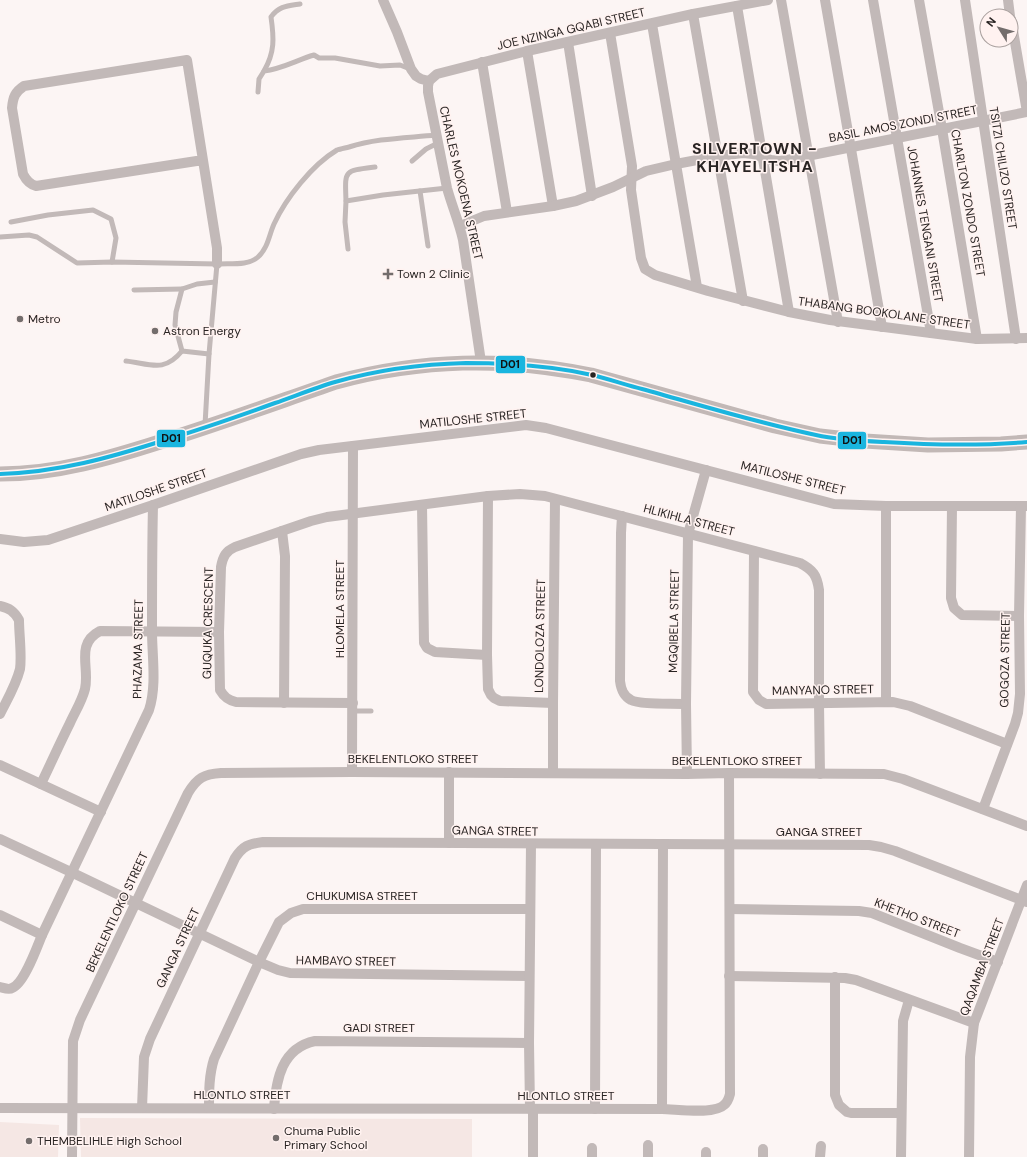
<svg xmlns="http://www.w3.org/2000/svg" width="1027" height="1157" viewBox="0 0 1027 1157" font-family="'DM Sans',sans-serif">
<rect width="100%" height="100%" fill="#fcf5f4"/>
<!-- built -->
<g fill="#f5e7e4">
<path d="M80,1118L472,1119V1157H81Z"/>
<path d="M0,1122L59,1125L58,1157H0Z"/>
</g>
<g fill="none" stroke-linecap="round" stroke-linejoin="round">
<!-- service -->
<g stroke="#c2b9b8" stroke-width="5">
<path d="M264,71C275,52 274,38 271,17C279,6 287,6 300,4"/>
<path d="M258,92L259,79L264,71C282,69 297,60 314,55L319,58H335L380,66L400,65L410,69"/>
<path d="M412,161L426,149L438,143"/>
<path d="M420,191L428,246"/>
<path d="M346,201C345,170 343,171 375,167"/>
<path d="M11,222L48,215L93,210L111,219L116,238L112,262"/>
<path d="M0,237L29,235L37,237L77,263L112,262L217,264L209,354L205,425"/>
<path d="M348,249L345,222L346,201L383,195L447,188"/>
<path d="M217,264C230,263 248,266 258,257C268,248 269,235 274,224C286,198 312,165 337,150C340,149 345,148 349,147C377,138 407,138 436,135"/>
<path d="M134,290L182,289"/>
<path d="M209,354L182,351L175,325L176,312L182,289L197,284L215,282"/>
<path d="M126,361C151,364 164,373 182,351"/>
<path d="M352,711H371"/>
</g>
<!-- minor -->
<g stroke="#c2b9b8" stroke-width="10">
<path d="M383,0L397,32L411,69L416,76L421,79L429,81"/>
<path d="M781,0L838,322"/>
<path d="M825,0L882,327"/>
<path d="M873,0L931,333"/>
<path d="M919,0L942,129L977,339"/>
<path d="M965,0L1016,339"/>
<path d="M1008,0L1010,16"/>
<path d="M737,6L789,312"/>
<path d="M693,14L743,301"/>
<path d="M1011,19L1027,112"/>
<path d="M652,24L697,287"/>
<path d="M610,33L632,166L631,190L641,258L645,269L655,275L708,291L789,312L830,320L977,339L1027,338"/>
<path d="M568,42L592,196"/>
<path d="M527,51L553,206"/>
<path d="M482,62L507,212"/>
<path d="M203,160L36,186C29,184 26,180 23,174L12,108C13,97 15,92 24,86L187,60L217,248V264"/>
<path d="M460,226L484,216L553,206L576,201L613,187L646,171L676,164L718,156L743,153L753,154L771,160L779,161L787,160L1027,112"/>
<path d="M481,362L463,240C459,222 452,206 447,188L428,92V86L429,81L437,74L527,51L693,14L768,0"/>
<path d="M488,496L487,655L488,689L491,695L494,698L500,701L553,703"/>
<path d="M422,505L424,643L427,648L435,652L487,655"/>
<path d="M952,506L951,598L954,608L962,615L1019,616"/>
<path d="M622,516L621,533L620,681C621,689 623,696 631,700C640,705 674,703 686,704"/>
<path d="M282,531L285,556L284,703"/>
<path d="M0,539L24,542L48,540L153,505L301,454L319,450L526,425L546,428L834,504L886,506H1027"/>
<path d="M754,551L753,692L759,700L766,704L893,702L910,706L1007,744"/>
<path d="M0,606C9,608 14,611 19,620C19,634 22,655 20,669C16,685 7,700 0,714"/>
<path d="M886,702V506"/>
<path d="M353,703L236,702C228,700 224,697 220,690L219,632L221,567C223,556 226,551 235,547L311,521L327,517L488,496L520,494L545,496L800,563C813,570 817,575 819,590V704L820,774"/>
<path d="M0,765L101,812"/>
<path d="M352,772L353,446"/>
<path d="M449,772V843"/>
<path d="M553,773V703L555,500"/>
<path d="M687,774L686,704L688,534L706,470"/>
<path d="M41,784C51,763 60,743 70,723C75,712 82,701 85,689C90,667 75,644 100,631L219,632"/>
<path d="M983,809L1015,724L1018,713L1020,694L1019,616L1021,506"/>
<path d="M0,839L73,873L259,962L278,970L290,973L529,976"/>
<path d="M730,909L859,911L872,913L960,948L998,962"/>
<path d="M0,915L42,935"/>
<path d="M729,976L845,978L856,980L974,1023"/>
<path d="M835,977V1095L839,1105L847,1112L851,1113H901"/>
<path d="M0,987C4,988 9,990 12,988C24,984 37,947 42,935L149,710C157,686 152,656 152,631C152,589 152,547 153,505"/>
<path d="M0,1108L662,1109C676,1109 714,1115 724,1105C728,1102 729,1098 730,1094L729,773"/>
<path d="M142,1108L144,1057L150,1039L235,858C243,846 248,844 263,842L869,845L881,847L895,851L1027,902"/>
<path d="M209,1108C209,1091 209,1075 214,1059L259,962L279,922L291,913L303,909H530"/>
<path d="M274,1109C276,1079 282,1048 315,1041L529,1043"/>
<path d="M530,1109L529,1043L531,844"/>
<path d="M533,1109V1157"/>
<path d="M595,1109L596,844"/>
<path d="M662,1109L663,844"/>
<path d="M648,1145V1157"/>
<path d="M592,1148V1157"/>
<path d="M72,1157L73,1041L80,1020L188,793C197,778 204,774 221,773L352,772L687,774L729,773L884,774L903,779L1027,826"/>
<path d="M706,1157V1152"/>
<path d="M763,1157V1149"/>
<path d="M820,1157L821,1146"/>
<path d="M901,1157L903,1021L909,1000"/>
<path d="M969,1157L970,1057L974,1023L1027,885"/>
</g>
<!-- secondary -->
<path stroke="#c2b8b6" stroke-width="15" d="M0,474C57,474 110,458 163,441C221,423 278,402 336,382C422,359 503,357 591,375L775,426L820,436L865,441L928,445L1001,444L1027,442"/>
<!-- bus-1 casing -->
<g stroke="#fff2f0" stroke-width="7">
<path id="bus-1" d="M0,474C59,472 109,458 165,440C202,429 239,416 275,403C295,396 315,388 335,382C377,370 422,364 466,363C507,363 551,366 592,375C609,379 626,385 642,389C700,405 758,423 816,435C838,440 862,441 884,442C932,445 979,446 1027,442"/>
</g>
<!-- bus-1 -->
<use href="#bus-1" stroke="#1ab5df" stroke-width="4"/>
</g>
<!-- markers -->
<g fill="#736d6c" stroke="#fff2f0" stroke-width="1.5">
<path d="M386 268h4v4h4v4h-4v4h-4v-4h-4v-4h4z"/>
<circle cx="20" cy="319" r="4"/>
<circle cx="155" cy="331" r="4"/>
<circle cx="276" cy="1138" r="4"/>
<circle cx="29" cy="1141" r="4"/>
</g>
<circle fill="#292423" stroke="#fff2f0" stroke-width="1.5" cx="593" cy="375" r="3.5"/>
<g text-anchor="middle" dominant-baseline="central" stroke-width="3" stroke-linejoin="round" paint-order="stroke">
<!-- street labels -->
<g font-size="12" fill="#292423" stroke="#fff2f0">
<text transform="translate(571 29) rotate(-13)">JOE NZINGA GQABI STREET</text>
<text transform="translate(903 124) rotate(-11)">BASIL AMOS ZONDI STREET</text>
<text transform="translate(1003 168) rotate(81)">TSITZI CHILIZO STREET</text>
<text transform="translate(461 183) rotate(77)">CHARLES MOKOENA STREET</text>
<text transform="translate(968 203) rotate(80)">CHARLTON ZONDO STREET</text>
<text transform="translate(925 224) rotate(80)">JOHANNES TENGANI STREET</text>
<text transform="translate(884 313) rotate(8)">THABANG BOOKOLANE STREET</text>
<text transform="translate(473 419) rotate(-6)">MATILOSHE STREET</text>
<text transform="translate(793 478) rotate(14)">MATILOSHE STREET</text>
<text transform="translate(156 490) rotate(-19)">MATILOSHE STREET</text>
<text transform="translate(689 520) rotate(15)">HLIKIHLA STREET</text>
<text transform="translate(340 609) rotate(-90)">HLOMELA STREET</text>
<text transform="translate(674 621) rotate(-89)">MGQIBELA STREET</text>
<text transform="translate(208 623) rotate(-89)">GUQUKA CRESCENT</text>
<text transform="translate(540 636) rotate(-89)">LONDOLOZA STREET</text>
<text transform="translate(138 649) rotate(-89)">PHAZAMA STREET</text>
<text transform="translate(1005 660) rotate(-89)">GOGOZA STREET</text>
<text transform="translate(823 690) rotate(-1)">MANYANO STREET</text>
<text x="413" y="759">BEKELENTLOKO STREET</text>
<text x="737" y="761">BEKELENTLOKO STREET</text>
<text transform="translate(495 831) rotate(1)">GANGA STREET</text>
<text x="819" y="832">GANGA STREET</text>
<text x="362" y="896">CHUKUMISA STREET</text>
<text transform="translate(117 912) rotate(-65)">BEKELENTLOKO STREET</text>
<text transform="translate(917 918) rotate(21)">KHETHO STREET</text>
<text transform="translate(178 948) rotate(-65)">GANGA STREET</text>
<text transform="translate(346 961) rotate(1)">HAMBAYO STREET</text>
<text transform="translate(982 967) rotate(-69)">QAQAMBA STREET</text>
<text x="379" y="1028">GADI STREET</text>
<text x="242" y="1095">HLONTLO STREET</text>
<text x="566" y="1096">HLONTLO STREET</text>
</g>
<!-- poi labels -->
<g font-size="12" fill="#292423" stroke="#fff2f0" text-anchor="start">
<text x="397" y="274">Town 2 Clinic</text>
<text x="28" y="319">Metro</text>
<text x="163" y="331">Astron Energy</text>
<text x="284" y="1131">Chuma Public<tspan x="284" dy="14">Primary School</tspan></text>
<text x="37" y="1141">THEMBELIHLE High School</text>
</g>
<!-- district labels -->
<g font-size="16" font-weight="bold" letter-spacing="1" fill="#292423" stroke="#fff2f0">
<text x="755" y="148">SILVERTOWN -<tspan x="755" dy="18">KHAYELITSHA</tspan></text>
</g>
</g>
<g stroke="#fff2f0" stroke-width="1.5">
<rect x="495" y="355" width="31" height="19" rx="4" fill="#1ab5df"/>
<rect x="156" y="429" width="30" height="19" rx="4" fill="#1ab5df"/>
<rect x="837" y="431" width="30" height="19" rx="4" fill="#1ab5df"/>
</g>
<g font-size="11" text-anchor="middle" font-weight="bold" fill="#111">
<text x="510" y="368">D01</text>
<text x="171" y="442">D01</text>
<text x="852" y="444">D01</text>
</g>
<!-- north arrow -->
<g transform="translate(999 28) rotate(307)"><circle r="19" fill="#fff2f0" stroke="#a9a09e"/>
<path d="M0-3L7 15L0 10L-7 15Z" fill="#736d6c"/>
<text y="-6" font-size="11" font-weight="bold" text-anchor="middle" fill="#292423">N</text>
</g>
</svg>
